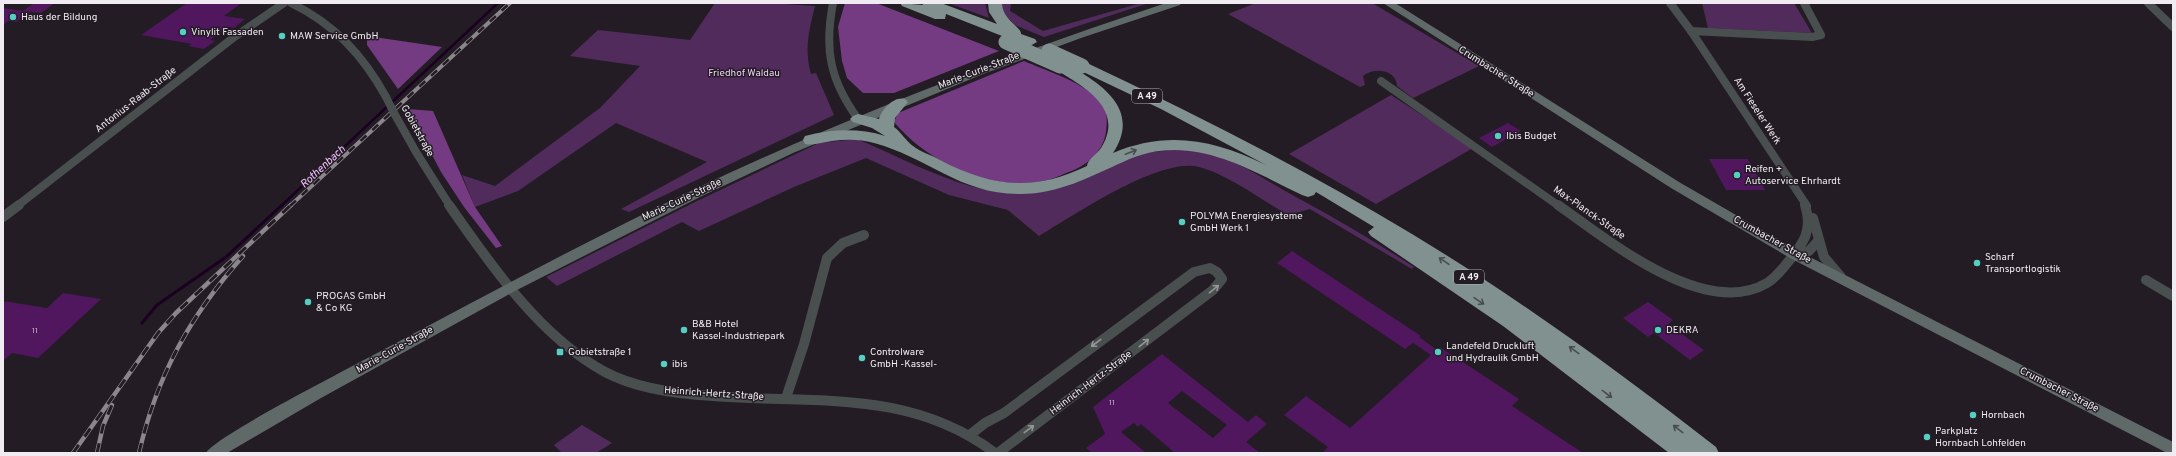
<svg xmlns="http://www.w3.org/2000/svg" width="2176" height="456" viewBox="0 0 2176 456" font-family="Overpass,sans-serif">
<rect width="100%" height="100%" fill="#231c24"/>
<!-- green -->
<g fill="#522b5d">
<path d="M715,3H768L815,6C809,31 804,49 811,74L816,73L834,115L629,212L621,209L707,162L616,123L518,191L475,207L462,175L495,186L600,108L640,66L570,56L598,30L690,40Z"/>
<path d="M948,3H985L989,18Z"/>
<path d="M1003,3H1011L1010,11L1043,31L1141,3H1149L1044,37L1015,25L1000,10Z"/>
<path d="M1256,3H1372L1479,66L1413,98L1397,86C1396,69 1374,67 1363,76L1365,85L1360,87L1228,14Z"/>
<path d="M1702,3H1794L1812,33L1708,28Z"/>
<path d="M1391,95L1473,148L1376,204L1289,154Z"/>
<path d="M857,139C934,171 1000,217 1085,179C1101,172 1115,161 1131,156C1142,152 1154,152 1165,151C1171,150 1179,147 1186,148C1227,152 1261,178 1296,197C1337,219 1376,242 1414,267L1412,269L1310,209L1288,215C1262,200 1227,174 1199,167C1159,157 1075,215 1039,236L1008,210L949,195L866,158L794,187L699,231L682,222L557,286L546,277L697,201L819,143Z"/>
<path d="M582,425L612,443L596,453H562L554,445Z"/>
</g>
<!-- forest -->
<g fill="#743b83">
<path d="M845,3H876L999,51L894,93H863L847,78L842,61L838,27Z"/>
<path d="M367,36L442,47L398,89L367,45Z"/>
<path d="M1024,61C1047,71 1086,83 1102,103C1108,110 1107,123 1106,132C1103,153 1085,167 1066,173C1059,176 1051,180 1043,181C990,192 927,162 894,122L898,113Z"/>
<path d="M408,109L433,111L475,207L502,246L496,248L464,207L441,172Z"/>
</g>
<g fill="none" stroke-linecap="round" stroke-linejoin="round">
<!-- stream-far1 -->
<path stroke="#1b0022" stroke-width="2.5" d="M281,206L498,3"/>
<!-- stream -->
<path stroke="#1b0022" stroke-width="3" d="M142,323L157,305L226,257L282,205"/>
</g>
<!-- building -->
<g fill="#50165e" fill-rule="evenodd">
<path d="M34,3H55L41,13L23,11Z"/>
<path d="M187,3L240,4L224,16L245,19L234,28L228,27L210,40L215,41L204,49L188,46L192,44L141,35Z"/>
<path d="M3,8L31,12L16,22L8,21L3,25Z"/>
<path d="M1508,123L1521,131L1492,147L1479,138Z"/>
<path d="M1709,159H1748L1765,190H1726Z"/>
<path d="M1292,251L1421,336L1419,337L1437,350L1440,347L1519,399L1512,406L1583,453H1322L1328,447L1284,415L1306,396L1350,428L1431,355L1413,343L1405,349L1277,263Z"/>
<path d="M63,293L101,299L38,358L12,353L3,361V301L47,308Z"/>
<path d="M1648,302L1673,320L1668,324L1704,350L1690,360L1654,333L1648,337L1623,318Z"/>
<path d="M1162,354L1248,422L1256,415L1267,424L1246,442L1260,453H1175L1141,424L1138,427L1134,423L1121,432L1146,453H1092L1086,448L1105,434L1093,407ZM1182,391L1227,425L1213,438L1168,403Z"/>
</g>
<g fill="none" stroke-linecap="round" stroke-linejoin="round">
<!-- minor-far1 -->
<g stroke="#484f4e" stroke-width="8">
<path d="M291,3C334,24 363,55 386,97"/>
<path d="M833,3C824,50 830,80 858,119"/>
<path d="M1670,3L1691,31L1807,206"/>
<path d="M2148,3L2173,27"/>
<path d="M1691,31L1812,37L1821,35L1804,3"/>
<path d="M1381,81L1559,206"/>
<path d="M394,113L416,152L450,206"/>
<path d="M1804,202L1805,206"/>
<path d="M17,206L233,38L284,3"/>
</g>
<!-- minor -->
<g stroke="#484f4e" stroke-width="10">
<path d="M449,205C490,264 540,337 605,372C637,389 677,394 713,396C813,404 909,388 995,453"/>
<path d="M1558,205C1607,239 1704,320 1767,283C1776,278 1782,269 1788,262C1804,243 1813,230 1805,205"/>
<path d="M3,217L19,205"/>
<path d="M1813,218L1824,257L1841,277"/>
<path d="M1795,255L1809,251L1818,241"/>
<path d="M2146,280L2173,296"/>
<path d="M786,398L804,344L827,258L843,243L864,235"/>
<path d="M971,434L985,423L1004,413L1194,272L1210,268L1217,272L1222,279L1213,290L998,453"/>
</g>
<!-- secondary -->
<g fill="#5f6a68" fill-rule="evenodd">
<path d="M1166,3H1181L1180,5L1081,38L983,74L793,153L700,197L515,291L321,398L227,453H206C214,438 321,383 343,371C458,310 572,248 689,192C844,118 1003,57 1166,3Z"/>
<path d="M1383,3H1395L1679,182L1800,252L2173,442V453H2167L1790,258L1671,188Z"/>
</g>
<!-- motorway -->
<g fill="#81918f" fill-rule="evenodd">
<path d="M900,3L923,5L922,3H941L997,24L989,12L988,3H1002C1002,20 1022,27 1021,34L1035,39L1037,42L1030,46L1025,45L946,14L945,19H935L902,6Z"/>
<path d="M1060,62C1069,64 1077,70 1085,75C1115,94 1136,118 1113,153C1168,130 1214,140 1266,165L1161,109L1077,69L1075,66L1077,63H1087C1198,115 1307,171 1412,234C1518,298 1618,371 1716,447L1719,453H1669L1503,326L1371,236L1368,232L1374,227L1316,192L1314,195L1308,197L1302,195C1244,167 1188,131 1123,162C1089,177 1059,194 1021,194C961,195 927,157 874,143C860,139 846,139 832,141C823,142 814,146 805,144L803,140L805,136C832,129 859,128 885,136L872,128L853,122L850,119L853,116L858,114L879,119C882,109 894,96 905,99L908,102L895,118L894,127C901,132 907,142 913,146C920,152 932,155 940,160C992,187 1033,192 1087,166C1087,160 1097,154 1101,148C1126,108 1082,86 1055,69L1053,66L1055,63Z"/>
</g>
<!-- rail-far1 casing -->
<g stroke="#8b858c" stroke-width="4">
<path id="rail-far1" d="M290,206L510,3"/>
</g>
<!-- rail casing -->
<g stroke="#8b858c" stroke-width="4.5">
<g id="rail">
<path d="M73,453L158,333L176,313L291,205"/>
<path d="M97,453L103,426L112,405"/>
<path d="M139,453C157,375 190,316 243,256"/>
</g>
</g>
<!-- rail-far1 -->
<use href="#rail-far1" stroke="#231c24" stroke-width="2.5" stroke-dasharray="8" stroke-linecap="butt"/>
<!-- rail -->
<use href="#rail" stroke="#231c24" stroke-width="3" stroke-dasharray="10" stroke-linecap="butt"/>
<!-- minor-bridge -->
<path stroke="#484f4e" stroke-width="8" d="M386,97L394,113"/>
<!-- motorway-bridge -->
<g stroke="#81918f" stroke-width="15">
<path d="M1006,42L1060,66"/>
<path d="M1049,51L1082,66"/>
</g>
</g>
<!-- one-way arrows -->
<defs><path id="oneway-shaft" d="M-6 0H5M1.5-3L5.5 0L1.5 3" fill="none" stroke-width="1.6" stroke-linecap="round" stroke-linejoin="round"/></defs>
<g stroke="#494b4f">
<use href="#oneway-shaft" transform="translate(1131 152) rotate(-21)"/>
<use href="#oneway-shaft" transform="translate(1444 261) rotate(-146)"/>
<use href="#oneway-shaft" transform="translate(1479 301) rotate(34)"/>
<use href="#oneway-shaft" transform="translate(1574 350) rotate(-144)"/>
<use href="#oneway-shaft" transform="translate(1607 394) rotate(37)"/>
<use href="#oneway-shaft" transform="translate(1678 429) rotate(-142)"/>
</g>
<g stroke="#949597">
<use href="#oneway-shaft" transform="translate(1214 289) rotate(-39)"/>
<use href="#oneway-shaft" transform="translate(1096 343) rotate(143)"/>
<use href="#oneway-shaft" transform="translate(1144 343) rotate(-38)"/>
<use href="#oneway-shaft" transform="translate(1029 429) rotate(-37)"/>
</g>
<!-- markers -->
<g fill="#56cec3" stroke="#231c24" stroke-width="1.5">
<circle cx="13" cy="17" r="4"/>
<circle cx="183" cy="32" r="4"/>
<circle cx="282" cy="36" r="4"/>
<circle cx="1498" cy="136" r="4"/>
<circle cx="1737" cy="175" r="4"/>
<circle cx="1182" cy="222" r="4"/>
<circle cx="1977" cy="263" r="4"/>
<circle cx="308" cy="302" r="4"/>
<circle cx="684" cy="330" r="4"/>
<circle cx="1658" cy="330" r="4"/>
<rect x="556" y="348" width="8" height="8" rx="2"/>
<circle cx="1438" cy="352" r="4"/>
<circle cx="862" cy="358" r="4"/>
<circle cx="664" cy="364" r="4"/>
<circle cx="1973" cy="415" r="4"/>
<circle cx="1927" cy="437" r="4"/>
</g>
<g text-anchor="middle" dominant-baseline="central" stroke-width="3" stroke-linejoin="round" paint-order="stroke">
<!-- number labels -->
<g font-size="8" fill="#c8b6cc">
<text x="35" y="331">11</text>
<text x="1112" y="403">11</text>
</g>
<!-- shield labels -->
<g fill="#231c24" stroke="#b2adb4" stroke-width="1">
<rect x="1132" y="89" width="30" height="14" rx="3"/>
<rect x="1454" y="270" width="30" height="14" rx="3"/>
</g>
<g font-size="9" font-weight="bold" fill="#f0ebf1">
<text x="1147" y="96">A 49</text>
<text x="1469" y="277">A 49</text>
</g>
<!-- poi labels -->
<g font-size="10" fill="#f0ebf1" stroke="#231c24" text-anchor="start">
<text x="21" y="17">Haus der Bildung</text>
<text x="191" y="32">Vinylit Fassaden</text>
<text x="290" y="36">MAW Service GmbH</text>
<text x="1506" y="136">Ibis Budget</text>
<text x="1745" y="169">Reifen +<tspan x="1745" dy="12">Autoservice Ehrhardt</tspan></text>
<text x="1190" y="216">POLYMA Energiesysteme<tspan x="1190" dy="12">GmbH Werk 1</tspan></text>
<text x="1985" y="257">Scharf<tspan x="1985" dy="12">Transportlogistik</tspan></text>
<text x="316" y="296">PROGAS GmbH<tspan x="316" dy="12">&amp; Co KG</tspan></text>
<text x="692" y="324">B&amp;B Hotel<tspan x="692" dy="12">Kassel-Industriepark</tspan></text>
<text x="1666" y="330">DEKRA</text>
<text x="1446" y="346">Landefeld Druckluft<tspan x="1446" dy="12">und Hydraulik GmbH</tspan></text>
<text x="568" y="352">Gobietstraße 1</text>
<text x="870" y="352">Controlware<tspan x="870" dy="12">GmbH -Kassel-</tspan></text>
<text x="672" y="364">ibis</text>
<text x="1981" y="415">Hornbach</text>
<text x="1935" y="431">Parkplatz<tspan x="1935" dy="12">Hornbach Lohfelden</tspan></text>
</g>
<!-- street labels -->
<g font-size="10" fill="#f0ebf1" stroke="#231c24">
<text transform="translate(979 71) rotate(-21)">Marie-Curie-Straße</text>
<text transform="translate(1496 72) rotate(32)">Crumbacher Straße</text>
<text transform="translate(136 100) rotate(-38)">Antonius-Raab-Straße</text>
<text transform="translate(1757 111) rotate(57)">Am Fieseler Werk</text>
<text transform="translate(417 131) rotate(61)">Gobietstraße</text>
<text transform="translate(682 200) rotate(-25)">Marie-Curie-Straße</text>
<text transform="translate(1589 213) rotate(35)">Max-Planck-Straße</text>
<text transform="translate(1772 240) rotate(29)">Crumbacher Straße</text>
<text transform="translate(395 350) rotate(-29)">Marie-Curie-Straße</text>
<text transform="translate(1091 383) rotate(-37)">Heinrich-Hertz-Straße</text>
<text transform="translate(2059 390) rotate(27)">Crumbacher Straße</text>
<text transform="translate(714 394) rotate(4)">Heinrich-Hertz-Straße</text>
</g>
<!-- park labels -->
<g font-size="10" fill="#eecef6" stroke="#231c24">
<text x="744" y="73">Friedhof Waldau</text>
</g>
<!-- water labels -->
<g font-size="11" font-style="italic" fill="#f2c3ff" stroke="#231c24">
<text transform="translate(323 167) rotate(-43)">Rothenbach</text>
</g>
</g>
<!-- border -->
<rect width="2176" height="456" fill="none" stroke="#f0ebf1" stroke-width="8"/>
</svg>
